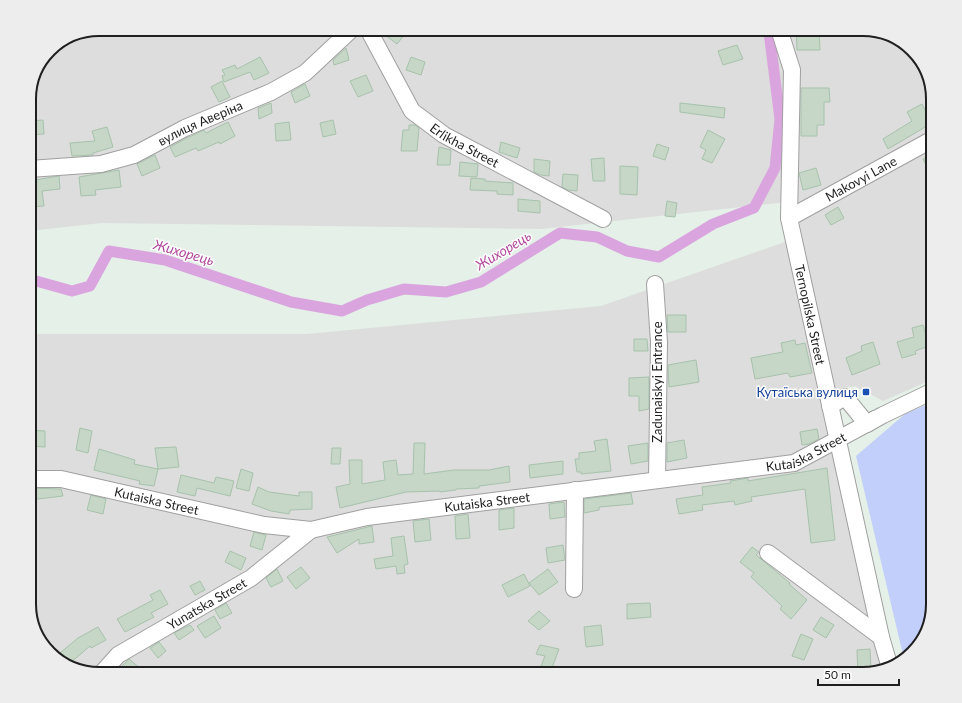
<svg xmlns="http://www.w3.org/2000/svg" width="962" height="703" viewBox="0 0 962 703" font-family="Lato,sans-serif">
<rect width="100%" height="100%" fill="#e5f0e9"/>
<!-- residential -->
<path fill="#dcdddc" d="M99,29H863L905,43L926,68L933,99V379L883,401L855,386L834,390L896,665L863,674H99L57,660L36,635L29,608V334H307L601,306L802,236L798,214L797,201L541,229L101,223L29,231V94L36,68L53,47Z"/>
<!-- park -->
<path fill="#c2cffa" d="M933,402V604L919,646L904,659L856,456L905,414Z"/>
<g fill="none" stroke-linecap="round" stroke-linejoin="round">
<!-- canal -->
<path stroke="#daa5de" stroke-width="11" d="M29,279L72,291L90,286L109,251L165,260L291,302L342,311L367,300L404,289L446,292L481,282L560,233L597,237L627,251L659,257L713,224L754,208L775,168L780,119L769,32L771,30"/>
</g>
<!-- building -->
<g fill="#c6d7c8" stroke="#a7c2ab">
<path d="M390,29H409L397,44L385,35Z"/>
<path d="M796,29H819L820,50H797Z"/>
<path d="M737,45L743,59L723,65L718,51Z"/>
<path d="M346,48L349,60L334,65L333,60Z"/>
<path d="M260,57L269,73L254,80L250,72L224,82L222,76L225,75L222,70L235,65L237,69Z"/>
<path d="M411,57L425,62L421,75L406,70Z"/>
<path d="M366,75L373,91L358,97L350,81Z"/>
<path d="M222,81L230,97L219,102L211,87Z"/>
<path d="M305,84L310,96L295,103L291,92Z"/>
<path d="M801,88H829L830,102H824V125H817V136H801Z"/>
<path d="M271,103L272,113L259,119L258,108Z"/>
<path d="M680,103L725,108L724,118L680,112Z"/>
<path d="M922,104L932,123L888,149L883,139L912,121L907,112Z"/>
<path d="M43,120L44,134L29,135V121Z"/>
<path d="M333,120L336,134L323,137L320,123Z"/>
<path d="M228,122L235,136L220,144L219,142L198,151L196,148L175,157L170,147L189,137L204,130L206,133Z"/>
<path d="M289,122L291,140L276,141L275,124Z"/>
<path d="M409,125H415L419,128L417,151H401L403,130H409Z"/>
<path d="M107,127L113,147L93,153V155L72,156L70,143L95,141L92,131Z"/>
<path d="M708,130L725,139L712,163L702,159L706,150L700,147Z"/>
<path d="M501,142L520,148L517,158L499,152Z"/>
<path d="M657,144L669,148L665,160L653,156Z"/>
<path d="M439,147L451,150L450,165H437Z"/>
<path d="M933,154V178L923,159Z"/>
<path d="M155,155L160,168L142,176L137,164Z"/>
<path d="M604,158L605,181H593L591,159Z"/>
<path d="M534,159L550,161L549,176L541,175L534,172Z"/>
<path d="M460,162L478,164L477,177L459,176Z"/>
<path d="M620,166L638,167L637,195L620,194Z"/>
<path d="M816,168L821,185L803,190L799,173Z"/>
<path d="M119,170L121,187L95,190L96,195L81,196L79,177Z"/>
<path d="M563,174L578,175L577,191L568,190L562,187Z"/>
<path d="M59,176L60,189L42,191L44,206L29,207V181Z"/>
<path d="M471,178L485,179V181L513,183V195L497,194V191L470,190Z"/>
<path d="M518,199L540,201V213L518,211Z"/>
<path d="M667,201L677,203L675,217L665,216Z"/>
<path d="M838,207L844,218L831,225L825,215Z"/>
<path d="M667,315H686V332H668Z"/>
<path d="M923,325L929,346L915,351L916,354L902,358L897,342L914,337L912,328Z"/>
<path d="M634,339H647L648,351H634Z"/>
<path d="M795,340L796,345L805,343L812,373L790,377L788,373L755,379L751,358L783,352L781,343Z"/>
<path d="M873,342L880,364L852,375L846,358L862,351L861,346Z"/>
<path d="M696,360L699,382L669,387L668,365Z"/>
<path d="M649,377V409L639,411V396H629V378Z"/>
<path d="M80,428L92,431L88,453L76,450Z"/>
<path d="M817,429L819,439L809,444L802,445L800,432Z"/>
<path d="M29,430L45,431V447L29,446Z"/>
<path d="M607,439L611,471L581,474V472H577L575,459H579V453L596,451L594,441Z"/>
<path d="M684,440L687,458L667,462V443Z"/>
<path d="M414,443H425L424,474L454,470H489L509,466L510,482L479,486V488L456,489V490L440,492V491L406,492L340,508L336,487L350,484L349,460H362V484L385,480L383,462L396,460L398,475L413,474Z"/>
<path d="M648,443V461L631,464L628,446Z"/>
<path d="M176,447L179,467L158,469L155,448Z"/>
<path d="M332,448H341L340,464H331Z"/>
<path d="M99,449L135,460L134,464L158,469L154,486L139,484L140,481L94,470Z"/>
<path d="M563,461V474L530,478L529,465Z"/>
<path d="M827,468L835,540L811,543L805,489L751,497L752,501L735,505L734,501L702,505L703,510L679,514L676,499L703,495L702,487L731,483L730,481L748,478V481Z"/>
<path d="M241,469L253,473L249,491L236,488Z"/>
<path d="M181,475L214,483L216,477L234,481L230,496L197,488L195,496L177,492Z"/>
<path d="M258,487L269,492L299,496V492H312V509L290,510L289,514L271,511L252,504Z"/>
<path d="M29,488L61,489L63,496L29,500Z"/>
<path d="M631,493L633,504L599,507V510L584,513V499Z"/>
<path d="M91,495L106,499L103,514L87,510Z"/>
<path d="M564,502L565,517L550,519L549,504Z"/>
<path d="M514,508V528L499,530V510Z"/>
<path d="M468,514L470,538L456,539L455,516Z"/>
<path d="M429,519L431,540L415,542L413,521Z"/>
<path d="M372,526L374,542L359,544V539L337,553L327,537Z"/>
<path d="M254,532L266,535L262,550L250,546Z"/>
<path d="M404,536L408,564L404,565L405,573L397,574L396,566L376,569L374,559L393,556L391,538Z"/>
<path d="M563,545L565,560L548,563L546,548Z"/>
<path d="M752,547L759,552L756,555L790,583L789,584L807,600L791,619L780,609L782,606L751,577L754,573L740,562Z"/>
<path d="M230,551L246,558L241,570L225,562Z"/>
<path d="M301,567L310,578L296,589L287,577Z"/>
<path d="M277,569L283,581L271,587L266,578Z"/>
<path d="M548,569L558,582L539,595L529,583Z"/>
<path d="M524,574L530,586L508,597L502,585Z"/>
<path d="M200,581L205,590L195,595L190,586Z"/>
<path d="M160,590L168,604L151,613L154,617L125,632L117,619L153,600L150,595Z"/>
<path d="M226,603L232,613L220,619L215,610Z"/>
<path d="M650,603L651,617L627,619V604Z"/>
<path d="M539,611L550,621L539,630L528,621Z"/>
<path d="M214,616L221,628L205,638L197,626Z"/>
<path d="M821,617L834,625L826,638L813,630Z"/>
<path d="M190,625L194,630L179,640L174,633Z"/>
<path d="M601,625L603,645L586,647L584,627Z"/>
<path d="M98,627L106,640L91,648L90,646L69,664L60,653L78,638Z"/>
<path d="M801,634L813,639L804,660L792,656Z"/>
<path d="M159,642L166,651L158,658L150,648Z"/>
<path d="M540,645L559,649L552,668L541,666L545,656L536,654Z"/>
<path d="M870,649L871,672L858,674L857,650Z"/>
<path d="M129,659L147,674H122L118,670Z"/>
</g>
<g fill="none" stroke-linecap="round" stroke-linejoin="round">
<!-- minor casing -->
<g stroke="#a0a0a0" stroke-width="18">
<g id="minor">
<path id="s1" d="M368,29L412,111L444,135L603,219"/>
<path id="s2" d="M779,29L792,70L789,218L881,637L890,668"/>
<path id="s3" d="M29,169L101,164L134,155L185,128L271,92L305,73L352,29"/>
<path id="s4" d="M789,218L933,139"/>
<path d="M655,284L659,342L657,480"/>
<path d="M830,406L845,397L867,424L875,419"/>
<path id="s5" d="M29,479H61L264,525L311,530L367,517L794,463L883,415L933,391"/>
<path d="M768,553L881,637"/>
<path d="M574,589L575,490"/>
<path id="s6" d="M101,674L118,655L251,578L311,530"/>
</g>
</g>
<!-- minor -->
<use href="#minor" stroke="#fff" stroke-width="16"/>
</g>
<!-- markers -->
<rect fill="#1a4fb4" stroke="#fff" stroke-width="1.5" x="862" y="388" width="8" height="8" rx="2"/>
<g text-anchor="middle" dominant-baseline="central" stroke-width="3" stroke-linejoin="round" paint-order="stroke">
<!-- street labels -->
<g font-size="13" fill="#1f1f1f" stroke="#fff">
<text stroke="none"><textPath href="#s3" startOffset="180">вулиця Аверіна</textPath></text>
<text stroke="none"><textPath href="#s1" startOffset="156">Erlikha Street</textPath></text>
<text stroke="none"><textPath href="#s4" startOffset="82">Makovyi Lane</textPath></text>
<text stroke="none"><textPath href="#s2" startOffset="290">Ternopilska Street</textPath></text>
<text transform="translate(657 382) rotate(-90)">Zadunaiskyi Entrance</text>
<text stroke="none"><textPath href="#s5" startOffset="790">Kutaiska Street</textPath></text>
<text stroke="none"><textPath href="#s5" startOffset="130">Kutaiska Street</textPath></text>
<text stroke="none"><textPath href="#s5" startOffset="466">Kutaiska Street</textPath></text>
<text stroke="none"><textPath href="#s6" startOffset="128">Yunatska Street</textPath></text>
</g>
<!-- transit labels -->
<g font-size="13" fill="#164399" stroke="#fff" text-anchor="end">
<text x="858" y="392">Кутаїська вулиця</text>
</g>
<!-- water labels -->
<g font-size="14" font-style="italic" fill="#b04a9c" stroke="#fff">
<text transform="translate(503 250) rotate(-31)">Жихорець</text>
<text transform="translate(184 252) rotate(16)">Жихорець</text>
</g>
</g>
<!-- crop -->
<path d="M0 0H962V703H0ZM99 36H863A63 63 0 0 1 926 99V604A63 63 0 0 1 863 667H99A63 63 0 0 1 36 604V99A63 63 0 0 1 99 36Z" fill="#ededed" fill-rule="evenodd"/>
<path fill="none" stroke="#1f1f1f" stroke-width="2" d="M99 36H863A63 63 0 0 1 926 99V604A63 63 0 0 1 863 667H99A63 63 0 0 1 36 604V99A63 63 0 0 1 99 36Z"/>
<!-- scale -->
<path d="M818 679v6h81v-6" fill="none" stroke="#1f1f1f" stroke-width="2"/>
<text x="824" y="679" font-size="12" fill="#1f1f1f" stroke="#ffffff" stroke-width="3" paint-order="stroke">50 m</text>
</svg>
